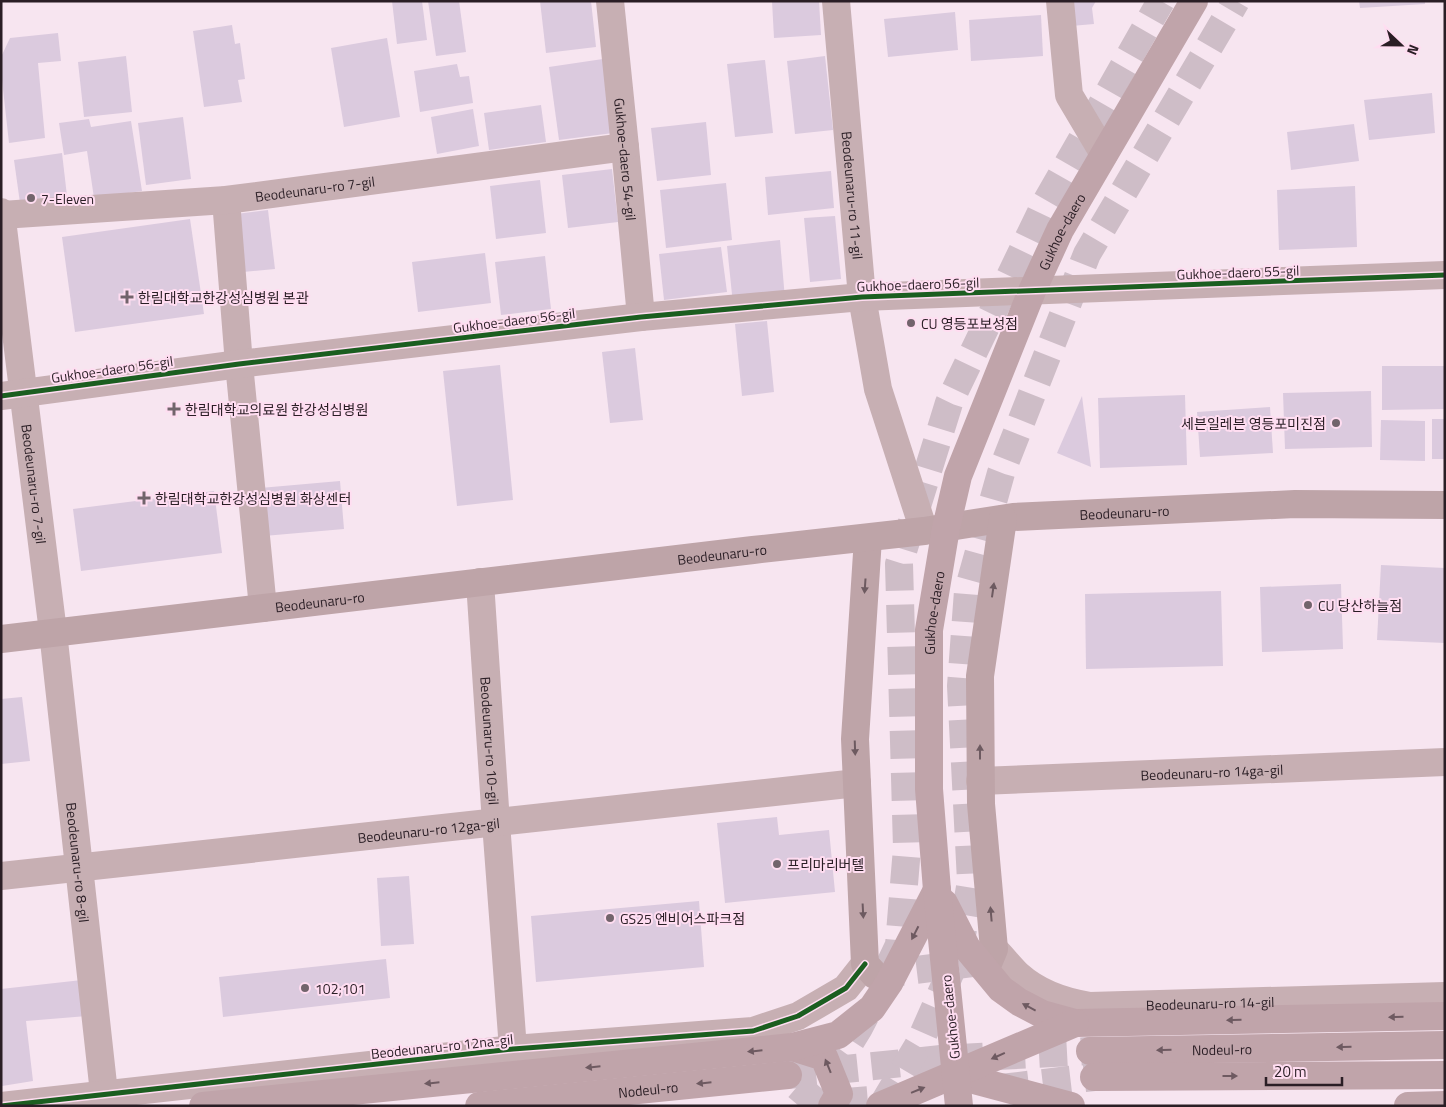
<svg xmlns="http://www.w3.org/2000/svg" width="1446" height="1107" viewBox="0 0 1446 1107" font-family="'Titillium Web','Noto Sans KR',sans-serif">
<rect width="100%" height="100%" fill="#f7e5f0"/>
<!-- building -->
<g fill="#dbcade">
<path d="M392,1H422L427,40L397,44Z"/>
<path d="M428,1H459L466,52L436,56Z"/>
<path d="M540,1H591L596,47L546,53Z"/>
<path d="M772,1H819L821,35L774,38Z"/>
<path d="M1069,1H1096L1092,8L1094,24L1071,26Z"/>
<path d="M1359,1H1425V4L1360,8Z"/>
<path d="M955,12L958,50L888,57L884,19Z"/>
<path d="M1041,15L1043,56L971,61L969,20Z"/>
<path d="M232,25L235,44L240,43L245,79L238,80L242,102L204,107L193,31Z"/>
<path d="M58,33L61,61L38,63L45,138L9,143L1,71V57L10,38Z"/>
<path d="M387,38L400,117L344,127L331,48Z"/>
<path d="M126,56L132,112L84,117L78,62Z"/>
<path d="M825,56L833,130L795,134L787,61Z"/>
<path d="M603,59L613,133L559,140L549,67Z"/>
<path d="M765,60L773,133L735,137L727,64Z"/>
<path d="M457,64L460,77L469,76L473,103L420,112L414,71Z"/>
<path d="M1432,93L1435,133L1369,140L1364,100Z"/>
<path d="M541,105L546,142L489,150L484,113Z"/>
<path d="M473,109L479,146L437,154L431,117Z"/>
<path d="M183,117L191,179L146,185L138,123Z"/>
<path d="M89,119L91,127L131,121L142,191L94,198L87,151L64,155L59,123Z"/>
<path d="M706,122L711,175L657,181L651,128Z"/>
<path d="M1354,124L1359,161L1291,170L1287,132Z"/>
<path d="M62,153L67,196L20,203L14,160Z"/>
<path d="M612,169L618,222L568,228L562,175Z"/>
<path d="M831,171L834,208L768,215L765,177Z"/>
<path d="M540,180L546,233L496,239L490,186Z"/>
<path d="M726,183L732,240L666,248L660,190Z"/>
<path d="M1355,186L1357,247L1279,250L1277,190Z"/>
<path d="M268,210L275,269L243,272L236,214Z"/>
<path d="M835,216L841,279L810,282L804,218Z"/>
<path d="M190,219L204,314L75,332L62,237Z"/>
<path d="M780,240L785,299L733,304L727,246Z"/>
<path d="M721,247L727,292L664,300L659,254Z"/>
<path d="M485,253L491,303L418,312L412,262Z"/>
<path d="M545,256L551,309L501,315L495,262Z"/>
<path d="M767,321L774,392L742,396L735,324Z"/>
<path d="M635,348L643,420L610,423L602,352Z"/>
<path d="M500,365L513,500L457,506L443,371Z"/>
<path d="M1382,366H1445V409L1382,410Z"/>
<path d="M1371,391L1372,447L1285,449L1283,393Z"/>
<path d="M1185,395L1187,465L1100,468L1098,398Z"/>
<path d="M1082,396L1091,467L1057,453Z"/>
<path d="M1270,407L1273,453L1200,457L1197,412Z"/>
<rect x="1432" y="419" width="13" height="40"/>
<path d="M1381,420L1425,421V461L1380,460Z"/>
<path d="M340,481L344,529L264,536L260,488Z"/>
<path d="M214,491L222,553L81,571L73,509Z"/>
<path d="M1381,565L1445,568V643L1377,640Z"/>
<path d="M1341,584L1343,649L1262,652L1260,587Z"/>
<path d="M1221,591L1223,666L1086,669L1085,594Z"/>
<path d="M22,697L30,761L1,764V699Z"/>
<path d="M777,817L779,835L829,830L835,892L725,903L717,823Z"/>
<path d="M409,876L414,944L381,946L377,878Z"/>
<path d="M699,901L704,967L536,982L531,916Z"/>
<path d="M386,959L390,998L223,1017L219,977Z"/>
<path d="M82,980L87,1016L26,1021L33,1081L2,1086L1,989Z"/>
</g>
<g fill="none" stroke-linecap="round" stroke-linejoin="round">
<!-- secondary-tunnel -->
<path stroke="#cebdc7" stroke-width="28" stroke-dasharray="28 14" stroke-linecap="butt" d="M875,975L989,961"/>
<!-- primary-tunnel -->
<g stroke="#cebdc7" stroke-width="28" stroke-dasharray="28 14" stroke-linecap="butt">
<path d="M788,1075L941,1059L1090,1051"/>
<path d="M1001,1088L1094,1077"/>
<path d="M798,1106L906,1097"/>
</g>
<!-- trunk-tunnel -->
<g stroke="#cebdc7" stroke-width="28" stroke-dasharray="28 14" stroke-linecap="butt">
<path d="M889,966L899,945L907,848L899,564L949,403L1045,204L1161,1"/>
<path d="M799,1106C823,1078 851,1047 866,1014"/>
<path d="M882,1106L919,1044L959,953L971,881L961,686L968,591L1001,473L1087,254L1236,1"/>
</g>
<!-- minor -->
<g stroke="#c7afb3" stroke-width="28">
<path id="s1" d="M610,1L625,147L641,317"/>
<path id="s2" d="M836,1L862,297L878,389L924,531"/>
<path d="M1060,1L1069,95L1104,154"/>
<path d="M226,200L239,364L263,608"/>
<path id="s3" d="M1,212L53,632L104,1093"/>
<path id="s4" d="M2,215L226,200L625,147"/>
<path d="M1,396L239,364L641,317L862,297L1445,275"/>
<path id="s5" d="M480,582L496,823L513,1049"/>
<path id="s6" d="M980,781L1445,762"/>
<path id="s7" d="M1,876L857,783"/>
<path id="s8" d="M994,949C1002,957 1010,967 1018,975C1038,993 1064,1002 1090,1006L1445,996"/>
<path d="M1,1106L513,1049L753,1031L798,1016L846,988L865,964"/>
</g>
<!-- secondary -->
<g stroke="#bea4a8" stroke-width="28">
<path d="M868,538L855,739L865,964L875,975"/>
<path id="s9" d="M1,639L753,550L924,531L1013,517L1295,504L1445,505"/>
<path d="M989,961L994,949L981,804L980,676L1003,519"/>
</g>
<!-- primary -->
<g stroke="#c0a4aa" stroke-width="28">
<path d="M944,903L967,948L1001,989L1019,1002L1042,1014L1075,1023L1445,1016"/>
<path d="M792,1047L824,1057L839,1094L832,1106"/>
<path id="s10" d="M1090,1051L1445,1045"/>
<path d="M955,1075L1071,1106"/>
<path d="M1094,1077L1445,1075"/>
<path d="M203,1106L792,1047L838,1035L872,1008L889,983L937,890"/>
<path id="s11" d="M479,1106L788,1075"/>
<path d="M880,1106L1075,1023"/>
<path id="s12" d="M959,1106L937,890L929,789V630L946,528L958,476L1032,291L1060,230L1194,1"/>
<path d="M1408,1106L1445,1105"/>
</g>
<!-- cycleway casing -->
<g stroke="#ffddf1" stroke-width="8">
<g id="cycleway">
<path d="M1,396L239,364L641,317L862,297L1445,275"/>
<path d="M1,1106L513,1049L753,1031L798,1016L846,988L865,964"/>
</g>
</g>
<!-- cycleway -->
<use href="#cycleway" stroke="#1b5e20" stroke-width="5"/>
</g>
<!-- one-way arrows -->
<defs><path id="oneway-solid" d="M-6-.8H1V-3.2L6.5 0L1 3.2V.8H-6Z" transform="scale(1.25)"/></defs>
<g fill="#6d5a60">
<use href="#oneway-solid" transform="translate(865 586) rotate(94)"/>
<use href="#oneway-solid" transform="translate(993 590) rotate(-82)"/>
<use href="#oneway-solid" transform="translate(855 748) rotate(88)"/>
<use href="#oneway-solid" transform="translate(980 752) rotate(-90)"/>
<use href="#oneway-solid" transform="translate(863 911) rotate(87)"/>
<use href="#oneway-solid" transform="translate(991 914) rotate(-95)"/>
</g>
<g fill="#6e5a61">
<use href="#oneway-solid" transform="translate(915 933) rotate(117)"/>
<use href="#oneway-solid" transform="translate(1029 1007) rotate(-152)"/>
<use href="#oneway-solid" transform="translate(1396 1017) rotate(179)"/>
<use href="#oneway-solid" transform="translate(1234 1020) rotate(179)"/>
<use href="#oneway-solid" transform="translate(1344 1047) rotate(179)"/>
<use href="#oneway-solid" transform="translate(1164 1050) rotate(179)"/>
<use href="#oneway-solid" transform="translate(755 1051) rotate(174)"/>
<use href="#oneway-solid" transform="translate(998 1056) rotate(156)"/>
<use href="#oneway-solid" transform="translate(828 1066) rotate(-112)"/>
<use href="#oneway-solid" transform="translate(593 1067) rotate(174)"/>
<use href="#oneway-solid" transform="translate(1230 1076)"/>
<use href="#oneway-solid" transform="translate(432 1083) rotate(174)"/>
<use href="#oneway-solid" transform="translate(704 1083) rotate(174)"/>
<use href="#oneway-solid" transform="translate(918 1090) rotate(-22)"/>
</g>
<!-- markers -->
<g fill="#72646c" stroke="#ffddf1" stroke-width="2">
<circle cx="31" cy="198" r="5"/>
<path d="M124.5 289.5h5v5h5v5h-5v5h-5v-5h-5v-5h5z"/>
<circle cx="911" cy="323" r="5"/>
<path d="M171.5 401.5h5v5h5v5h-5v5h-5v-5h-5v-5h5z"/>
<circle cx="1336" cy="423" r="5"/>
<path d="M141.5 490.5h5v5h5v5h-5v5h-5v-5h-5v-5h5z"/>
<circle cx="1308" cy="605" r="5"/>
<circle cx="777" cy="864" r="5"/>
<circle cx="610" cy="918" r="5"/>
<circle cx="305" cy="988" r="5"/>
</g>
<g text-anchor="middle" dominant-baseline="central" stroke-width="4" stroke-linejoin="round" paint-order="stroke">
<!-- street labels -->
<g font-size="14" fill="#2a1e25" stroke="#ffddf1">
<text stroke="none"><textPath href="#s1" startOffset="159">Gukhoe-daero 54-gil</textPath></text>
<text stroke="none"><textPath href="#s4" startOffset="314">Beodeunaru-ro 7-gil</textPath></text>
<text stroke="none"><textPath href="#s2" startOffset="195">Beodeunaru-ro 11-gil</textPath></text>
<text stroke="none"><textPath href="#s12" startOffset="900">Gukhoe-daero</textPath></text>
<text transform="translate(1238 272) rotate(-2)">Gukhoe-daero 55-gil</text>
<text transform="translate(918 284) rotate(-2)">Gukhoe-daero 56-gil</text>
<text transform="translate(514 320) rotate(-7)">Gukhoe-daero 56-gil</text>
<text transform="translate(112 369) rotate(-8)">Gukhoe-daero 56-gil</text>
<text stroke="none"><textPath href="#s3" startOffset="274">Beodeunaru-ro 7-gil</textPath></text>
<text stroke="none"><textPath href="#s9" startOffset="1131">Beodeunaru-ro</textPath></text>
<text stroke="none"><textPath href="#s9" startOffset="726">Beodeunaru-ro</textPath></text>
<text stroke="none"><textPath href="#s9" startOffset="321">Beodeunaru-ro</textPath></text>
<text stroke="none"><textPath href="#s12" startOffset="495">Gukhoe-daero</textPath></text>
<text stroke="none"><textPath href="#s5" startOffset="159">Beodeunaru-ro 10-gil</textPath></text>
<text stroke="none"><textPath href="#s6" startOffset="232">Beodeunaru-ro 14ga-gil</textPath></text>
<text stroke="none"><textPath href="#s7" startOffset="430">Beodeunaru-ro 12ga-gil</textPath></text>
<text stroke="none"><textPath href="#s3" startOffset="655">Beodeunaru-ro 8-gil</textPath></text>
<text stroke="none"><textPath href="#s8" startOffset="235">Beodeunaru-ro 14-gil</textPath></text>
<text transform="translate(950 1017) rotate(-96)">Gukhoe-daero</text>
<text transform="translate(442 1046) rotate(-6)">Beodeunaru-ro 12na-gil</text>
<text stroke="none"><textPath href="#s10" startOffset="132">Nodeul-ro</textPath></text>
<text stroke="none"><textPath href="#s11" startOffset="170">Nodeul-ro</textPath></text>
</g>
<!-- poi labels -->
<g font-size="14" fill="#2a1e25" stroke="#ffddf1" text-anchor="start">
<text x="41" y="198">7-Eleven</text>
<text x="138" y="297">한림대학교한강성심병원 본관</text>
<text x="921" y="323">CU 영등포보성점</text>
<text x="185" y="409">한림대학교의료원 한강성심병원</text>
<text x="1326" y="423" text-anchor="end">세븐일레븐 영등포미진점</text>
<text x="155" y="498">한림대학교한강성심병원 화상센터</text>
<text x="1318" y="605">CU 당산하늘점</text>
<text x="787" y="864">프리마리버텔</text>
<text x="620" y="918">GS25 엔비어스파크점</text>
<text x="315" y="988">102;101</text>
</g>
</g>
<!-- border -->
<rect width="1446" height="1107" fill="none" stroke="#2a1e25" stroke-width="5"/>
<!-- north arrow -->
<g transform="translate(1401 45) rotate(112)" stroke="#ffddf1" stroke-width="4" paint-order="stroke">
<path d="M0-4L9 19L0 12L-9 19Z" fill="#2a1e25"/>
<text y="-8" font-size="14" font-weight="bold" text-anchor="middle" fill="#2a1e25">N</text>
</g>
<!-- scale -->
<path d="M1266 1077v8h76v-8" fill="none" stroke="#2a1e25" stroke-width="2.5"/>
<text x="1274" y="1077" font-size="15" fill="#2a1e25" stroke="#ffddf1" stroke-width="4" paint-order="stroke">20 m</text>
</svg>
